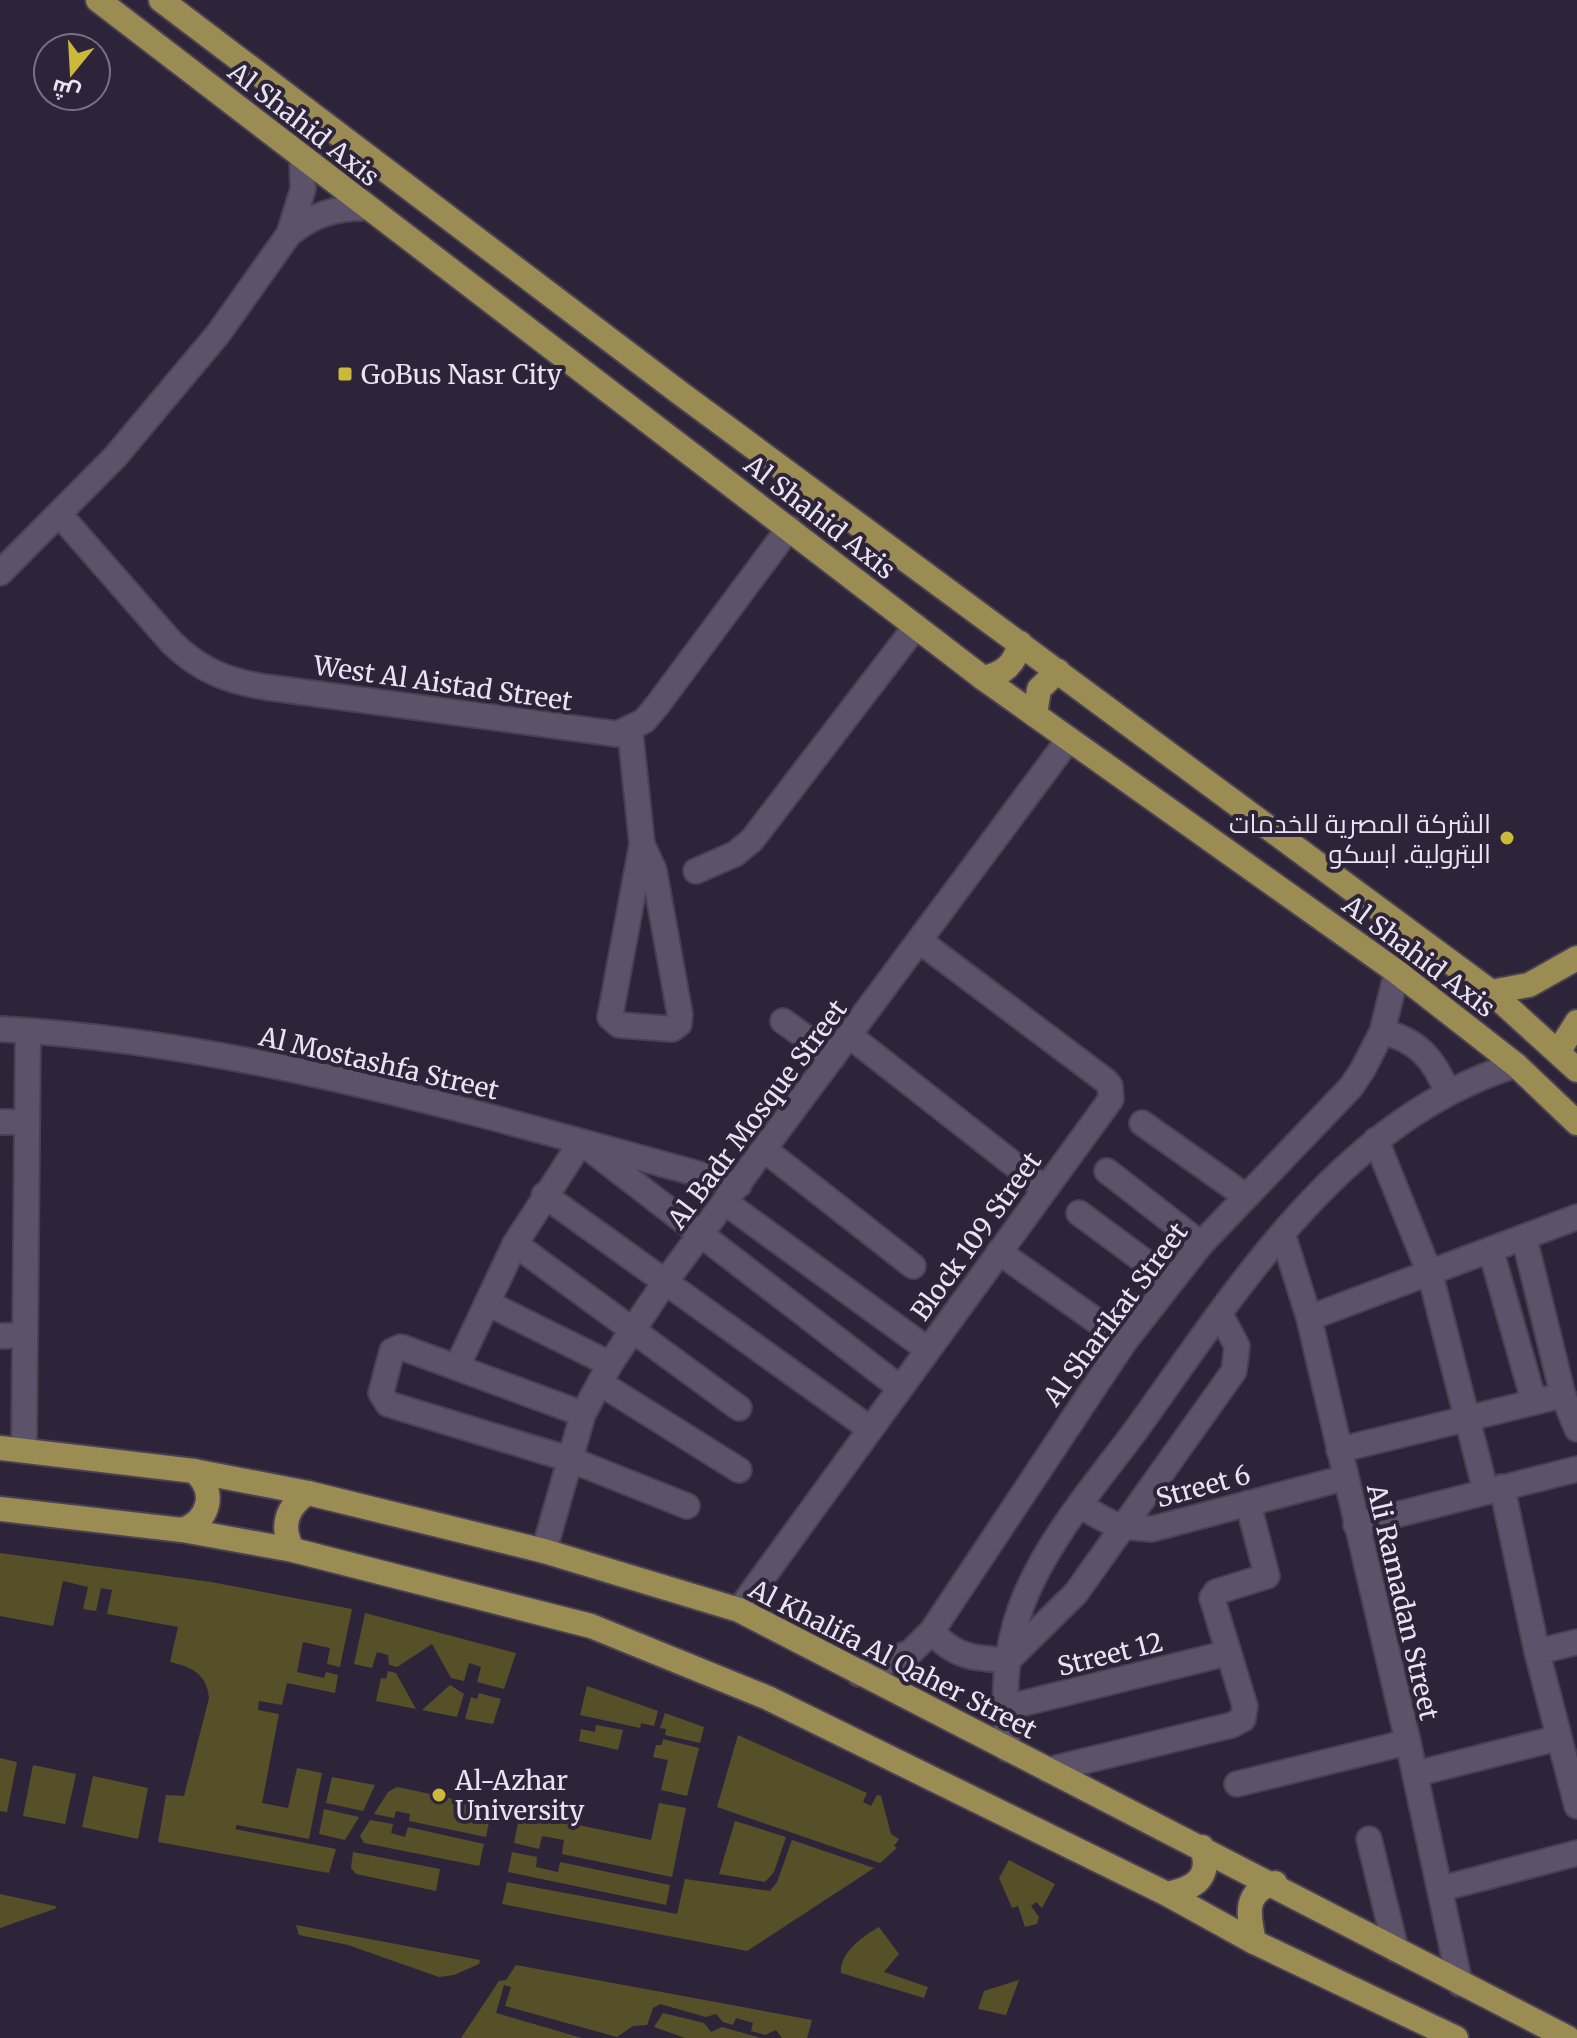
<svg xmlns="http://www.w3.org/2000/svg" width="1577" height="2038" viewBox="0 0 1577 2038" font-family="Merriweather,Cairo,serif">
<rect width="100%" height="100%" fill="#2e2439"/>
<!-- green -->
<g fill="#565028">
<path d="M0,1553L211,1582L352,1609L340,1667L327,1664L330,1648L303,1642L297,1672L324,1678L326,1672L338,1675L335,1693L287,1683L282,1705L259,1701L258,1710L279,1714L262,1803L288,1808L297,1768L322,1773L309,1839L237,1825L235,1829L336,1849L329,1873L158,1842L166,1795L184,1796L209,1698C207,1674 192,1667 170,1662L178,1627L107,1614L112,1590L101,1588L96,1611L83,1609L88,1587L63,1581L53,1626L0,1616Z"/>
<path d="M365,1613L516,1653L504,1689L477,1682L481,1667L469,1663L464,1681L451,1678L432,1644L397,1667L389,1665L388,1655L377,1652L372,1668L354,1664Z"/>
<path d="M388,1671L396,1673L416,1709L376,1701L381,1678L386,1679Z"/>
<path d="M450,1685L464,1694L457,1717L422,1710Z"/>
<path d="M587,1686L658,1711L654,1726L641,1723L640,1728L580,1715Z"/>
<path d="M479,1693L501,1699L493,1724L465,1719L471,1697L477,1699Z"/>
<path d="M665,1713L704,1727L700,1743L665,1735L666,1729L660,1728Z"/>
<path d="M596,1725L623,1730L618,1750L579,1741L581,1729L595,1732Z"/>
<path d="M738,1735L867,1793L863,1802L871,1806L877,1795L881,1796L891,1834L899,1839L894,1846L897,1848L880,1863L717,1807Z"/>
<path d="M663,1739L699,1748L687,1796L661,1790L668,1760L653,1757L656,1745H662Z"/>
<path d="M0,1758L17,1762L7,1812L0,1811Z"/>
<path d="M33,1765L76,1774L65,1824L23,1816Z"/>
<path d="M93,1776L148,1788L138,1839L82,1827Z"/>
<path d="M332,1777L375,1785L363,1811L326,1803Z"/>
<path d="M397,1787L492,1807L486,1837L409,1821L410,1814L396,1811L394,1818L374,1814L388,1792Z"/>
<path d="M659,1803L686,1808L672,1877L562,1854L564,1840L542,1836L539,1849L514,1843L520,1813L651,1840Z"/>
<path d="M324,1809L359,1817L345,1840L319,1834Z"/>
<path d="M370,1820L393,1824L391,1833L405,1837L408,1827L484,1844L479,1866L364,1843L360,1836Z"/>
<path d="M735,1821L786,1837L774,1872L765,1882L719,1874Z"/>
<path d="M792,1840L874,1868L747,1951L502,1904L507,1882L677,1914L685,1879L770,1891L777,1882Z"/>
<path d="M353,1852L440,1869L436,1891L356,1874L351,1868Z"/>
<path d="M512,1852L537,1857L536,1867L558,1872L560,1862L670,1885L666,1905L508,1872Z"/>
<path d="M1009,1860L1055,1884L1042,1908L1036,1902L1031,1906L1039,1917L1037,1924L1025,1927L1018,1906L1012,1908L999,1878Z"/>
<path d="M0,1894L55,1906L57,1908L0,1928Z"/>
<path d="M296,1925L480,1960L479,1964L454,1975L439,1977L348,1945L299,1935Z"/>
<path d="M879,1927L899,1954L884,1972L928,1987L924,1998L841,1973C839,1953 863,1936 879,1927Z"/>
<path d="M516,1965L812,2020L807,2038H782L776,2030L765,2035L751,2031L753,2023L736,2018L733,2025L723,2022L716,2014L706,2017L660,2004L653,2008L647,2025L633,2026L617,2037L505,2006L511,1987L504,1985L496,2013L582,2038H461L499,1981L506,1980Z"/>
<path d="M1019,1980L1006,2015L978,2009L984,1991Z"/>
<path d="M663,2013L704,2023L711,2032L722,2027L761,2038H685L654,2027Z"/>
</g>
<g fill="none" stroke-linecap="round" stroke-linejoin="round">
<!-- street casing -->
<g stroke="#494152" stroke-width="28">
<g id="street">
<path d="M289,234C313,215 336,207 367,208"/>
<path d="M60,515L172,643C200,670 227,681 265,687L617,734L644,721L656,707L789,528"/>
<path d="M0,573L115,457L218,334L289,234L303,189L302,158"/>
<path d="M630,730L642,844"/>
<path d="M642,844L654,870L680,1015L679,1024L672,1029L619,1025L610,1017Z"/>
<path d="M696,871L735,854L752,840L916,626"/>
<path d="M783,1021L833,1057"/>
<path d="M0,1029C253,1043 496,1119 739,1185"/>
<path d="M1382,1032C1417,1039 1435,1060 1447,1092"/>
<path d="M850,1036L1045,1189"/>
<path d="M0,1122H27"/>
<path d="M1142,1123L1244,1195"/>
<path d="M1376,1140L1430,1274L1486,1492"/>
<path d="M765,1150L913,1266"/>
<path d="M1107,1171L1201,1244"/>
<path d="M544,1195L869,1428"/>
<path d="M726,1203L927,1349"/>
<path d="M1079,1213L1171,1281"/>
<path d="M1283,1235L1309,1318L1408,1742L1460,1984"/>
<path d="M1524,1237L1563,1395L1577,1429"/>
<path d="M515,1244L739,1408"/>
<path d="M1491,1251L1534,1402"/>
<path d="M999,1252L1125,1341"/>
<path d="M487,1303L610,1364"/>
<path d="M1309,1318L1577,1217"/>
<path d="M0,1336L25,1335"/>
<path d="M457,1367L515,1244L581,1142L899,1387"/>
<path d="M600,1383L739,1470"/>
<path d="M583,1414L401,1347L392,1351L381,1393L388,1404L569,1459L687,1506"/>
<path d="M24,1448L28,1031"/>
<path d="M1339,1450L1563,1395"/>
<path d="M1502,1487L1537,1652L1577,1806"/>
<path d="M1080,1506L1117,1526L1152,1529L1344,1478"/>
<path d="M1356,1525L1577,1469"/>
<path d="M544,1551L583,1414L610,1364L665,1282L1069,739"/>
<path d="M739,1610L1111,1099L1110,1086L1106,1081L921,942"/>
<path d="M932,1631C953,1657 976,1659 1008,1660L1076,1593L1234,1371L1237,1346L1220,1314"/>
<path d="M1537,1652L1577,1642"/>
<path d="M859,1674L911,1652L932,1631L1125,1341L1201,1244L1351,1087L1363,1069L1382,1032L1397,972"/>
<path d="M1004,1708L1228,1653"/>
<path d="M1008,1750C1003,1701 1004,1653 1021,1607C1045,1542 1095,1485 1136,1430C1237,1290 1342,1118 1516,1065"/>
<path d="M1048,1770L1232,1725L1243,1719L1245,1706L1212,1598L1216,1592L1267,1576L1248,1503"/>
<path d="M1415,1774L1558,1738"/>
<path d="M1237,1784L1408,1742"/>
<path d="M1369,1839L1396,1950"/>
<path d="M1440,1889L1577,1853"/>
</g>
</g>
<!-- primary casing -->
<g stroke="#494152" stroke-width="28">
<g id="primary">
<path d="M98,0L983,678L1397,972L1516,1065L1577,1123"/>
<path d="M161,0L680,393L1491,992L1577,1070"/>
<path d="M983,678C1004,674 1015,664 1020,643"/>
<path d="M1035,715L1039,689L1058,671"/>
<path d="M1491,992L1529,985L1577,958"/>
<path d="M1558,1052L1577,1022"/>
<path d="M0,1448L194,1471L308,1493L544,1551L739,1610L1568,2038"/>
<path d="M0,1509L182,1530L293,1550L591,1626L768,1698L1167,1894L1254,1942L1456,2038"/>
<path d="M182,1530C210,1521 217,1490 194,1471"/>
<path d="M293,1550C280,1528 286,1507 308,1493"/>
<path d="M1167,1894C1195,1888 1212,1878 1202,1847"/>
<path d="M1254,1942C1249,1916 1242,1892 1275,1883"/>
</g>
</g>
<!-- street -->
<use href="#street" stroke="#5c5269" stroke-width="24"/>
<!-- primary -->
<use href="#primary" stroke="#9a8c52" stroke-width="24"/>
</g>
<!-- markers -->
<g fill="#cbba39" stroke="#2e2439" stroke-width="3">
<rect x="337" y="366" width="16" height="16" rx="4"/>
<circle cx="1507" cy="838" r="8"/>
<circle cx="439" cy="1795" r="8"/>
</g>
<g text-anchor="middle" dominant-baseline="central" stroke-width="8" stroke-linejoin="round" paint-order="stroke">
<!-- street labels -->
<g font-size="26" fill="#eae4f2" stroke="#2e2439">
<text transform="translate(304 124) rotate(38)">Al Shahid Axis</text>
<text transform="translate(820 517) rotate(38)">Al Shahid Axis</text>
<text transform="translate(443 683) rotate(8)">West Al Aistad Street</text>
<text transform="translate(1419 956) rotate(37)">Al Shahid Axis</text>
<text transform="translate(379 1063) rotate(13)">Al Mostashfa Street</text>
<text transform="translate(757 1114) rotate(-53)">Al Badr Mosque Street</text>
<text transform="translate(976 1236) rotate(-54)">Block 109 Street</text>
<text transform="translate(1115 1314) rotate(-53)">Al Sharikat Street</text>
<text transform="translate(1203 1486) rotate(-15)">Street 6</text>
<text transform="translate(1403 1602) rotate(77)">Ali Ramadan Street</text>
<text transform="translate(1110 1654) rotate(-14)">Street 12</text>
<text transform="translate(893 1659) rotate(27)">Al Khalifa Al Qaher Street</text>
</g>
<!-- poi labels -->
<g font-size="26" fill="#eae4f2" stroke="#2e2439" text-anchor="start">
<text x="361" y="374">GoBus Nasr City</text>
<text x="1491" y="823" text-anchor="end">الشركة المصرية للخدمات<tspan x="1491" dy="30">البترولية. ابسكو</tspan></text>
<text x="455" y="1780">Al-Azhar<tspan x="455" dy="30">University</tspan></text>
</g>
</g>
<!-- north arrow -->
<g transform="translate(72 72) rotate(198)"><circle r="38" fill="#2e2439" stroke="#797183" stroke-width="2"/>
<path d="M0-6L14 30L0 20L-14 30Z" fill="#cbba39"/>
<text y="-12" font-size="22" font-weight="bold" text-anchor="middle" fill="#eae4f2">ش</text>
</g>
</svg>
